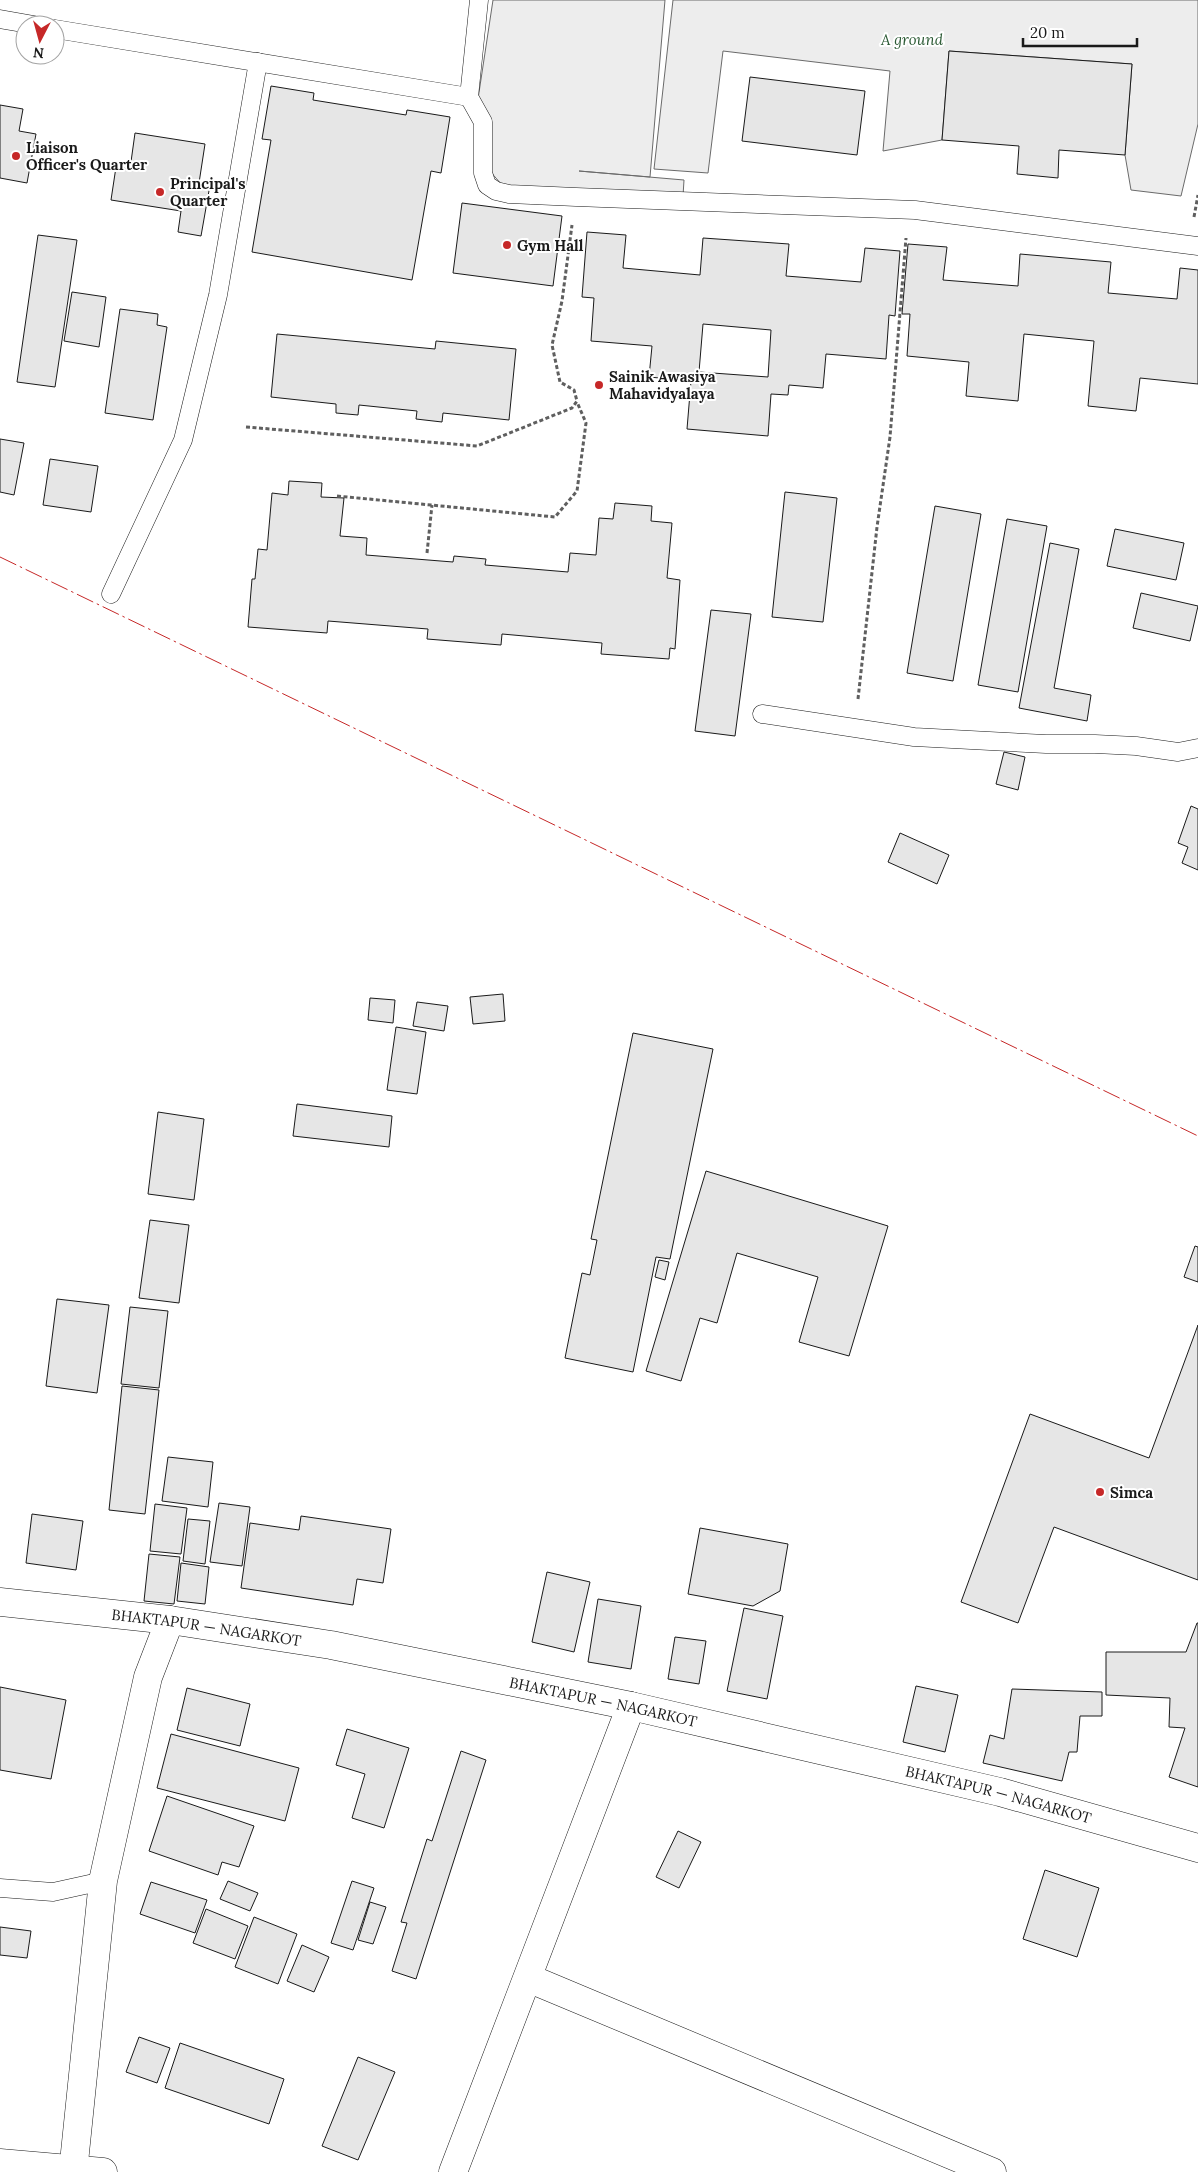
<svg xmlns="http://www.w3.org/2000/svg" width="1198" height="2172" viewBox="0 0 1198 2172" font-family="Lora,serif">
<rect width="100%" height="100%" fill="#fff"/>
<!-- built -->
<g fill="#ededed" stroke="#6a6a6a">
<path d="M493,0H665L650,177L579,171L684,180L683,196L503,186L488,169L478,99Z"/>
<path d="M673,0H1198V124L1181,196L1131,190L1125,155L1132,64L949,51L942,140L883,151L890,71L723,51L708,173L654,169Z"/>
</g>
<!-- building -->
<g fill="#e6e6e6" stroke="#1a1a1a" fill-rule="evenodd">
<path d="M949,51L1132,64L1125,155L1059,150L1058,178L1017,174L1019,146L942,140Z"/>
<path d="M750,77L865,91L857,155L742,141Z"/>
<path d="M271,86L314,93L313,100L406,115L407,110L450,117L441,173L431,171L412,280L252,252L271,140L262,139Z"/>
<path d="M0,105L23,109L19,131L36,134L27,183L0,178Z"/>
<path d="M135,133L205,144L199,183L210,185L201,236L178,232L181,211L111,200L116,167L130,169Z"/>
<path d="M462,203L562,216L553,286L453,273Z"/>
<path d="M587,232L626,235L623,268L700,275L703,238L789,244L786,276L861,282L865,248L900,251L895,316L889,315L886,359L826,354L823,388L789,385L788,395L771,394L768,436L687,429L691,381L649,377L652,346L591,341L594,298L582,297ZM703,324L771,330L768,377L699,372Z"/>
<path d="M38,235L77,240L55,387L17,382Z"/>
<path d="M908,244L947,247L943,280L1018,286L1020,254L1111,262L1108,293L1177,299L1180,268L1198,270V384L1140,378L1136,411L1088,406L1094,341L1024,334L1018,401L966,396L969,362L907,356L910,314H902Z"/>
<path d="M72,292L106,297L99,347L64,341Z"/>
<path d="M120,309L158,314L157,325L167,327L153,420L105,413Z"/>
<path d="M277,334L435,349L436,341L516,349L509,420L443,413L442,422L416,419L417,411L359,405L358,415L336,413V404L271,397Z"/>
<path d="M0,439L24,443L14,495L0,492Z"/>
<path d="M50,459L98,466L91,512L43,505Z"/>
<path d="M289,481L322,483L321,497L344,498L340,536L367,538L366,555L453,562L454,556L486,559L485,565L568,572L570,553L596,555L599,518L613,519L615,503L652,506L651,521L672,523L667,578L680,580L675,649L670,648L669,659L601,654L602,643L502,634L501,645L427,639L428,629L328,621L327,633L248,627L252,579H255L258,549L267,550L272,493L288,495Z"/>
<path d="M785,492L837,498L823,622L772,617Z"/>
<path d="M935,506L981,514L953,681L907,673Z"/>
<path d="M1007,519L1047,526L1018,692L978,685Z"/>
<path d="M1115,529L1184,543L1176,580L1107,566Z"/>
<path d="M1050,543L1079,549L1054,688L1091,695L1087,721L1019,708Z"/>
<path d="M1141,593L1198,606L1190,641L1133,628Z"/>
<path d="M711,610L751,614L735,736L695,731Z"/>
<path d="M1004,752L1025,757L1018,790L996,784Z"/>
<path d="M1191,806L1198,809V870L1182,863L1188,847L1178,843Z"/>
<path d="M900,833L949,855L937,884L888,862Z"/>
<path d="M503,994L505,1021L473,1024L470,997Z"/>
<path d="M370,998L395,1000L393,1023L368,1020Z"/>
<path d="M417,1002L448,1006L444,1031L413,1026Z"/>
<path d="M396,1027L426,1032L417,1094L387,1090Z"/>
<path d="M633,1033L713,1049L670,1259L656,1257L633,1372L565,1358L582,1273L590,1275L597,1240L591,1239Z"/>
<path d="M297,1104L392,1116L389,1147L293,1136Z"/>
<path d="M158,1112L204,1119L194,1200L148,1194Z"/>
<path d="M706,1171L888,1226L849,1356L799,1342L818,1277L737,1253L717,1323L700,1318L681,1381L646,1371Z"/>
<path d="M150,1220L189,1225L179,1303L139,1298Z"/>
<path d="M1195,1246L1198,1247V1282L1184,1277Z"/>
<path d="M659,1260L669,1262L665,1280L655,1277Z"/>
<path d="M57,1299L109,1305L97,1393L46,1386Z"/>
<path d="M130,1307L168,1311L159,1388L121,1384Z"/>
<path d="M1198,1325V1580L1054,1527L1018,1623L961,1602L1030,1414L1149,1458Z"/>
<path d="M122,1386L159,1390L145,1514L109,1510Z"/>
<path d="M168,1457L213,1462L208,1507L162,1501Z"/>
<path d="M219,1503L250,1507L242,1566L210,1562Z"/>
<path d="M155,1504L187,1508L181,1554L150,1551Z"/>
<path d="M32,1514L83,1521L76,1570L26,1563Z"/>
<path d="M301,1516L391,1529L383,1583L357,1579L353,1605L241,1588L250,1523L299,1530Z"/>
<path d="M188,1519L210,1521L205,1564L183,1561Z"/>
<path d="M700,1528L788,1544L780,1591L753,1606L688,1594Z"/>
<path d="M149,1554L180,1557L174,1604L144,1601Z"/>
<path d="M181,1563L209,1567L205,1604L177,1601Z"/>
<path d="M547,1572L590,1582L574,1652L532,1642Z"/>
<path d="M598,1599L641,1606L631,1669L588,1662Z"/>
<path d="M744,1608L783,1616L767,1699L727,1691Z"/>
<path d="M1197,1623H1198V1787L1169,1777L1185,1728L1169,1727L1170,1698L1106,1695V1652H1186Z"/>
<path d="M675,1637L706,1641L699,1684L668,1679Z"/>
<path d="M916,1686L958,1695L945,1752L903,1742Z"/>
<path d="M0,1687L66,1700L51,1779L0,1770Z"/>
<path d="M187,1688L250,1704L240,1746L177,1730Z"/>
<path d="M1012,1689L1102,1692V1716H1080L1077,1752H1069L1062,1781L983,1763L990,1735L1004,1739Z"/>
<path d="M347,1729L409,1748L384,1828L352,1818L365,1774L336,1765Z"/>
<path d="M171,1734L299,1768L285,1821L157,1788Z"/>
<path d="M461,1751L486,1760L416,1979L392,1971L407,1923L401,1922L427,1839L432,1841Z"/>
<path d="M167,1796L254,1826L239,1867L222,1862L218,1875L149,1851Z"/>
<path d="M678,1831L701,1842L679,1888L656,1877Z"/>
<path d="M1045,1870L1099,1888L1077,1957L1023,1939Z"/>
<path d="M228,1881L258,1893L250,1911L220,1899Z"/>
<path d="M352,1881L374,1888L353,1950L331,1943Z"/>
<path d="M151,1882L207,1900L195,1933L140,1914Z"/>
<path d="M370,1902L386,1907L373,1944L358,1940Z"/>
<path d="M206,1909L248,1926L235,1959L193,1943Z"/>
<path d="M254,1917L297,1934L278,1984L235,1967Z"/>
<path d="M0,1927L31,1931L27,1958L0,1955Z"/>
<path d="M302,1945L329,1957L314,1992L287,1981Z"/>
<path d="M139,2037L170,2048L157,2083L126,2072Z"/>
<path d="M180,2043L284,2079L269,2124L165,2088Z"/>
<path d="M358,2057L395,2072L358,2160L322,2146Z"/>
</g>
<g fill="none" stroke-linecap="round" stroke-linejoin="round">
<!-- lane casing -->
<g stroke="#1a1a1a" stroke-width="19">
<g id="lane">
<path d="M479,0L469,97L483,122V173L487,185L496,191L509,194L576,197L915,210L1198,246"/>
<path d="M0,19L34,25"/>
<path d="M55,29L469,97"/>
<path d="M111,594L183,440L218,295L258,62"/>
<path d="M762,714L914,737L1046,744H1095L1136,746L1178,752L1198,748"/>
<path d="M0,1888L53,1892L103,1881"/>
</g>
</g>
<!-- street casing -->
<g stroke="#1a1a1a" stroke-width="29">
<g id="street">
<path d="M528,1978L992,2172"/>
<path d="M0,2163L103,2172"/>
<path d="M73,2172L103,1881L148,1677L170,1620"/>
<path d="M453,2172L631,1706"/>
</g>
</g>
<!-- primary casing -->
<g stroke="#1a1a1a" stroke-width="29">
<g id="primary">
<path id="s1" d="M0,1602L170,1620L331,1645L631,1706L1000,1792L1198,1848"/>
</g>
</g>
<!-- path -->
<g stroke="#5f5f5f" stroke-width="3" stroke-dasharray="4 2.5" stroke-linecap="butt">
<path d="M1194,217L1198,195"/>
<path d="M246,427L477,446L572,408L577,401L574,390L560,382L552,345L562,301L572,225"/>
<path d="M337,496L555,517L577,491L586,423L577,402"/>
<path d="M427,553L432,505"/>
<path d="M858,699L877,527L890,437L906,238"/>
</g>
<!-- lane -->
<use href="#lane" stroke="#fff" stroke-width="18"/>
<!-- street -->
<use href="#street" stroke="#fff" stroke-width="28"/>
<!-- primary -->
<use href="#primary" stroke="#fff" stroke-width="28"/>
<!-- power -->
<path stroke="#c62828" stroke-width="1" stroke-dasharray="18 4 2.5 4" stroke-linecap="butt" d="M0,557L1198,1136"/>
</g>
<!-- markers -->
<g fill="#c62828" stroke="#fff" stroke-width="2">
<circle cx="16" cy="156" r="5"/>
<circle cx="160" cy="192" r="5"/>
<circle cx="507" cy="245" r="5"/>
<circle cx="599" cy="385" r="5"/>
<circle cx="1100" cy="1492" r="5"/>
</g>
<g text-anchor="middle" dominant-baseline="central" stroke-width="4" stroke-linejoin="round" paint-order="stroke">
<!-- park labels -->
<g font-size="15" font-style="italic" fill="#2b5a34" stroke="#fff">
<text x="912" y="39">A ground</text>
</g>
<!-- poi labels -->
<g font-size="15" font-weight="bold" fill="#1a1a1a" stroke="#fff" text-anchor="start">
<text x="26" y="147">Liaison<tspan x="26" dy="17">Officer's Quarter</tspan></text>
<text x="170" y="183">Principal's<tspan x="170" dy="17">Quarter</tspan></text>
<text x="517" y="245">Gym Hall</text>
<text x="609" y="376">Sainik Awasiya<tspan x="609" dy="17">Mahavidyalaya</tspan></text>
<text x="1110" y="1492">Simca</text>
</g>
<!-- street labels -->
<g font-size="15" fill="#1a1a1a" stroke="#fff">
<text stroke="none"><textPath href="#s1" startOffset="208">BHAKTAPUR — NAGARKOT</textPath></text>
<text stroke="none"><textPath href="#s1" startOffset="612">BHAKTAPUR — NAGARKOT</textPath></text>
<text stroke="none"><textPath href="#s1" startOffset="1018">BHAKTAPUR — NAGARKOT</textPath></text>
</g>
</g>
<!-- north arrow -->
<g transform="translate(40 40) rotate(186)"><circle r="24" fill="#ffffff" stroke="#a3a3a3"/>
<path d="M0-4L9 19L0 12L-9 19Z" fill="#c62828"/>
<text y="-8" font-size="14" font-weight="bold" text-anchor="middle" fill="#1a1a1a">N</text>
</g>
<!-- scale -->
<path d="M1023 38v8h114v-8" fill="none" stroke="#1a1a1a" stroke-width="2.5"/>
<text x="1030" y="38" font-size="15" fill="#1a1a1a" stroke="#ffffff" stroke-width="4" paint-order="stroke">20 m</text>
</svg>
